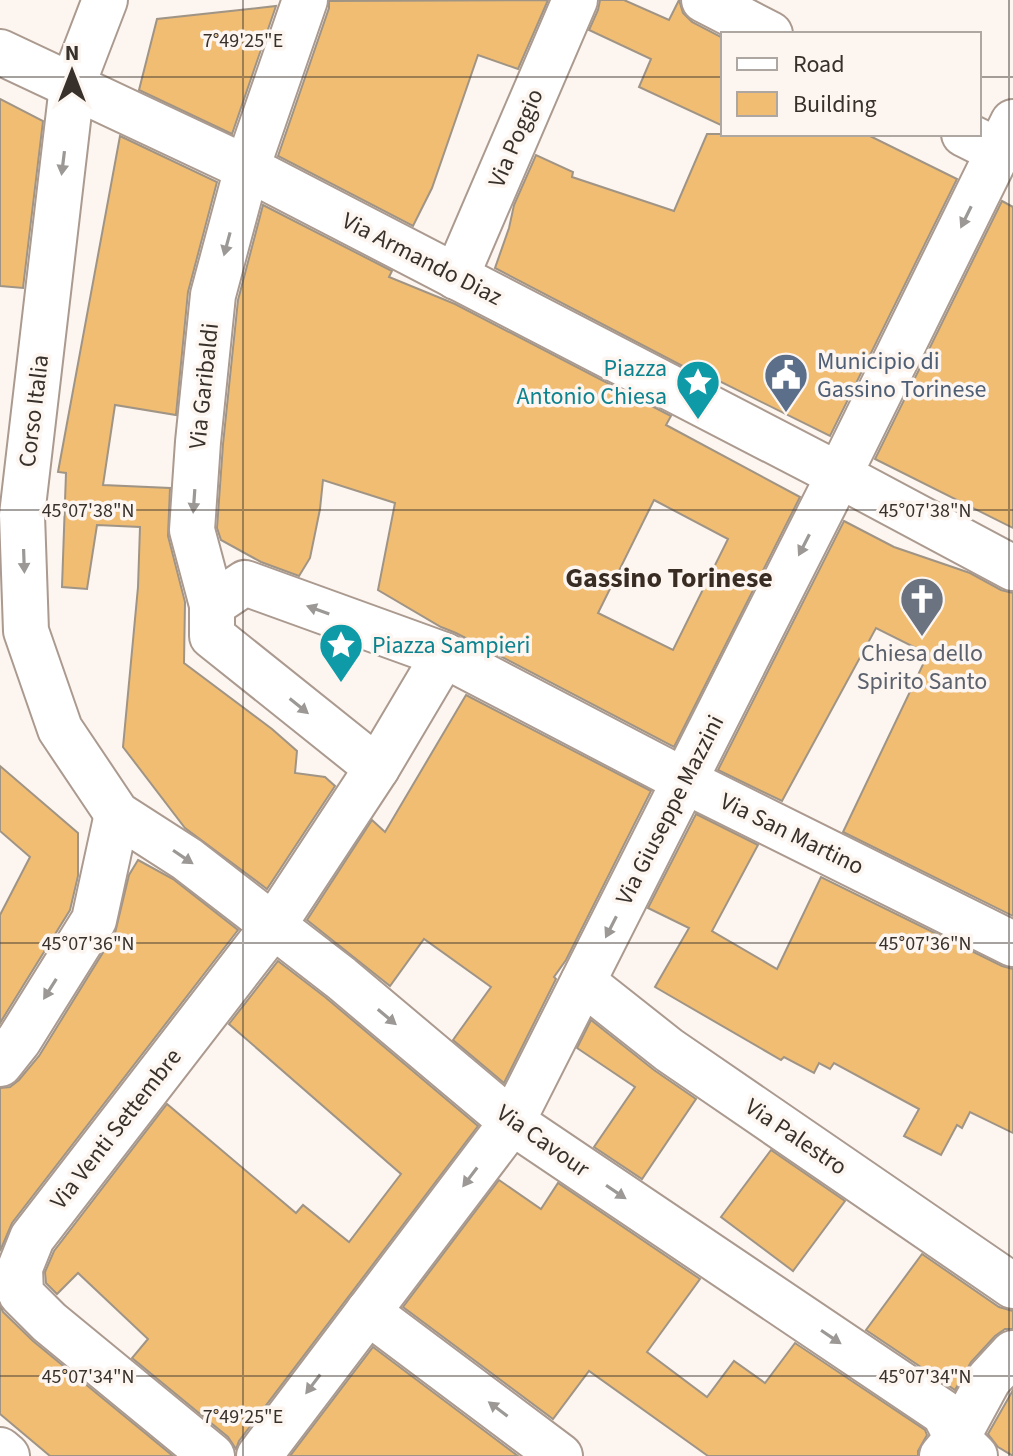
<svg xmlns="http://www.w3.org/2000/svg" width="1013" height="1456" viewBox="0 0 1013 1456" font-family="'Source Sans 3',sans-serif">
<rect width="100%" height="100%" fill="#fcf5f0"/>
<!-- building -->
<g fill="#f1bd73" stroke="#a09485" stroke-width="2" fill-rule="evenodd">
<path d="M548,0L518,69L478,55L432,188L413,226L278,156L329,8V1Z"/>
<path d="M600,0H624L669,20L679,0L683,13L692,22L723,38V126L639,87L651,59L589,30L598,10Z"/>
<path d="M276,6L232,134L139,90L157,19Z"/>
<path d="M0,99L43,121L23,288L0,286Z"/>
<path d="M707,134H866L957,179L830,436L695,369L694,372L495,268L509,228L514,205L536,155L573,172L572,177L674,211Z"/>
<path d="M120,136L217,182L188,292L176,415L115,405L103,485L170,488L168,536L185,602L184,663L272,729L297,751L295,773L325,777L335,786L267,889L185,828L123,747L138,587L140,527L97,525L87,589L62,587L66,473L58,472Z"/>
<path d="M1002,201L1013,207V528L875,459Z"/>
<path d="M263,205L392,271L389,277L455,304L671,416L666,425L800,497L674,747L456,633L441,627L378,590L395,503L323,480L320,509L310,558L299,576L261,562L221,540L217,528L223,444L238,300ZM654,500L728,539L673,650L598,613Z"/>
<path d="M844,521L894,547L970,573L1001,590L1013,593V916L843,832L928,654L876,628L782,801L718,770Z"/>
<path d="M466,695L651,791L566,960L554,977L556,979L504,1083L453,1040L491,987L424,939L390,986L307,920L372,820L385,832Z"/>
<path d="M0,766L78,833V876L70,910L0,1023V915L30,857L0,831Z"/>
<path d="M696,814L758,845L712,931L777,969L821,877L1002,966L1013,969V1133L970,1112L962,1128L957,1125L941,1155L904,1136L919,1109L834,1063L830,1069L819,1063L814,1073L784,1057L781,1060L655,987L689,928L648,908Z"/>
<path d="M138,860L173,879L238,930L12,1223L0,1251V1088L10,1087L19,1080L39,1056L115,933L129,875Z"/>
<path d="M278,961L325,997L478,1126L239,1441L236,1449L228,1437L132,1358L148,1339L78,1273L57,1294L46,1283L45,1272L54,1251L167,1104L296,1213L303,1205L349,1242L401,1174L229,1024Z"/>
<path d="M591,1020L654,1070L696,1099L642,1179L594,1147L635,1087L577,1048Z"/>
<path d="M771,1150L845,1201L793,1271L721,1217Z"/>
<path d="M499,1180L541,1209L558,1183L700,1279L647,1352L707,1397L734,1361L765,1383L795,1343L925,1430L927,1435L918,1451V1456H708L589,1371L553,1419L403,1307Z"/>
<path d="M922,1254L999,1307L1013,1311V1329H1005L995,1336L971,1362L955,1390L866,1330Z"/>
<path d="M0,1305L3,1312L33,1341L173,1456H50L0,1414Z"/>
<path d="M373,1347L518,1456H290Z"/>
<path d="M1013,1390V1456L998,1447L988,1434Z"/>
</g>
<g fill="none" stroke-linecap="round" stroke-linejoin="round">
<!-- street casing -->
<g stroke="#ab9a8f" stroke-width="48">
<g id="street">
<path d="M105,0L72,86L22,515L26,631L60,729L117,814L187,859L341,978L512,1122L944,1413L957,1438L975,1456"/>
<path d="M704,0L770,34"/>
<path d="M0,52L247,168L839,475L1013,568"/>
<path d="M964,134L998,151"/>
<path d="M456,277L575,0"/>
<path d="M212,605L192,530L198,442L213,295L247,168L305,0"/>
<path d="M377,768L212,636V605L245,583L444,655L685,781L1013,944"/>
<path d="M583,982L669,1050L1013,1286"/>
<path d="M0,1064L19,1040L94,920L117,814"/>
<path d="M368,1312L560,1456"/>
<path d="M0,1450L7,1456"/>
<path d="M212,1456L49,1322L21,1294L20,1268L32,1238L273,926L377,768L444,655"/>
<path d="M259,1456L512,1122L839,475L1013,122"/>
<path d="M942,1456L957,1438L989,1379L1013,1353"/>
</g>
</g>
<!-- street -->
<use href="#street" stroke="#fff" stroke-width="44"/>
</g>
<!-- one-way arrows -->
<defs><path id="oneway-solid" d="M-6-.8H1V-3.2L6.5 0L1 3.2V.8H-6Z" transform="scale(2)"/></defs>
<g fill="#9b9895">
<use href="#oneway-solid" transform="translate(63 163) rotate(97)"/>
<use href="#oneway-solid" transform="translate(966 217) rotate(116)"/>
<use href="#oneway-solid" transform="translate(227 244) rotate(105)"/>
<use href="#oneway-solid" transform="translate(194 501) rotate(94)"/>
<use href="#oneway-solid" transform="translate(804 545) rotate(117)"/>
<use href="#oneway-solid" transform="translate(24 561) rotate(88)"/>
<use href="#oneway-solid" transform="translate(318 610) rotate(-160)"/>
<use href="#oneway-solid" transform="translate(299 706) rotate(39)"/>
<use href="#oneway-solid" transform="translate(183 857) rotate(34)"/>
<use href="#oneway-solid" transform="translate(611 927) rotate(117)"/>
<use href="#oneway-solid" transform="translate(50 989) rotate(122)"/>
<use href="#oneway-solid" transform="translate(387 1017) rotate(40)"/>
<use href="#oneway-solid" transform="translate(470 1177) rotate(127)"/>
<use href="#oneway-solid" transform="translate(616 1192) rotate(34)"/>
<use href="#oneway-solid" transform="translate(831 1337) rotate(34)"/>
<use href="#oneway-solid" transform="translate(313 1384) rotate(127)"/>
<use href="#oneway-solid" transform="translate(498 1409) rotate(-143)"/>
</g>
<!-- ticks -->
<path fill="none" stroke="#37302b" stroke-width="2" stroke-opacity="0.45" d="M243,0V1456M1009,0V1456M0,77H723M979,77H1013M0,510H1013M0,943H1013M0,1376H1013"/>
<!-- icons -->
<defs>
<g id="civic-pin" transform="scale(2.3)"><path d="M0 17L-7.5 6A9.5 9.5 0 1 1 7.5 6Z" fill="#5c6f8a" stroke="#fcf5f0"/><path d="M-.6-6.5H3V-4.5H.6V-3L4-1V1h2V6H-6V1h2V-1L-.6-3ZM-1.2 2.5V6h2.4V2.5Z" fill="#fff"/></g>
<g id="sight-pin" transform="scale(2.3)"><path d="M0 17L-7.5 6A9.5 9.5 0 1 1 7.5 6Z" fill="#0f9aa8" stroke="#fcf5f0"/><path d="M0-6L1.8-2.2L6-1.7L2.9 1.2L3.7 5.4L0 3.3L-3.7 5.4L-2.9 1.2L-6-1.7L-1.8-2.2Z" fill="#fff"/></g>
<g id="church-pin" transform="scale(2.3)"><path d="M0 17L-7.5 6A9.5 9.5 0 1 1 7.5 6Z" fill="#6b7280" stroke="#fcf5f0"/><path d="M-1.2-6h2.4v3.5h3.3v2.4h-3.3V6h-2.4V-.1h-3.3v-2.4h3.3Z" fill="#fff"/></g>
</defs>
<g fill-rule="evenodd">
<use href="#civic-pin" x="786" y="375"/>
<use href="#sight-pin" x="698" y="382"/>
<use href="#church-pin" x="922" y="599"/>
<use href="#sight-pin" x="341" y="645"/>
</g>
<g text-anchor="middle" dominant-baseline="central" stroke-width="7" stroke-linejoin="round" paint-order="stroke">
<!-- street labels -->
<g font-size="24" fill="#37302b" stroke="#fcf5f0">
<text transform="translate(516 138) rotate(-67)">Via Poggio</text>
<text transform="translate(422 259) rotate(27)">Via Armando Diaz</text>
<text transform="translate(204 386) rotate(-84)">Via Garibaldi</text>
<text transform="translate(34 411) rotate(-83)">Corso Italia</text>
<text transform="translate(670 810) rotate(-63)">Via Giuseppe Mazzini</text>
<text transform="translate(792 834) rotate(26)">Via San Martino</text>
<text transform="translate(116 1129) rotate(-52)">Via Venti Settembre</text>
<text transform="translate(796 1137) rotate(34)">Via Palestro</text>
<text transform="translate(543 1141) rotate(35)">Via Cavour</text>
</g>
<!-- service labels -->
<g font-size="24" fill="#4e5e75" stroke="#fcf5f0" text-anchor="start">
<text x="817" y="361">Municipio di<tspan x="817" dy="28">Gassino Torinese</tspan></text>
</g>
<!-- culture labels -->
<g font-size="24" fill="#0d838f" stroke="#fcf5f0" text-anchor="end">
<text x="667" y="368">Piazza<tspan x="667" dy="28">Antonio Chiesa</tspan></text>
<text x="372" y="645" text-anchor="start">Piazza Sampieri</text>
</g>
<!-- worship labels -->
<g font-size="24" fill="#5b616d" stroke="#fcf5f0">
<text x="922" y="653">Chiesa dello<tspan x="922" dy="28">Spirito Santo</tspan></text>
</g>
<!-- quarter labels -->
<g font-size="28" font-weight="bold" fill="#392c22" stroke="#fcf5f0">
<text x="669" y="578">Gassino Torinese</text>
</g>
</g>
<g font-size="20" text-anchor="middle" fill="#37302b" stroke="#fcf5f0" stroke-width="7" stroke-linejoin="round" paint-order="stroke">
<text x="243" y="47">7°49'25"E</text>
<text x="88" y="517">45°07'38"N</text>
<text x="925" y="517">45°07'38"N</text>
<text x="88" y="950">45°07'36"N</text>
<text x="925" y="950">45°07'36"N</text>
<text x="88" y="1383">45°07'34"N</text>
<text x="925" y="1383">45°07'34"N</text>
<text x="243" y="1423">7°49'25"E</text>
</g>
<!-- legend -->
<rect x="721" y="32" width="260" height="104" fill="#fcf5f0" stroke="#ada6a1" stroke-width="2"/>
<rect x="737" y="58" width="40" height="12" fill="#ffffff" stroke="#ada6a1" stroke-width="2"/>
<text x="793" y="72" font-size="24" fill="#37302b">Road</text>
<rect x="737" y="92" width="40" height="24" fill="#f1bd73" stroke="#ada6a1" stroke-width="2"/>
<text x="793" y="112" font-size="24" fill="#37302b">Building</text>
<!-- north arrow -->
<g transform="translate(72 72)" stroke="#fcf5f0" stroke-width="6" paint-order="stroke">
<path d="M0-6L14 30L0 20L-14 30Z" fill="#37302b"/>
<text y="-12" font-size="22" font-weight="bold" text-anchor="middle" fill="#37302b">N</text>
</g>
</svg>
